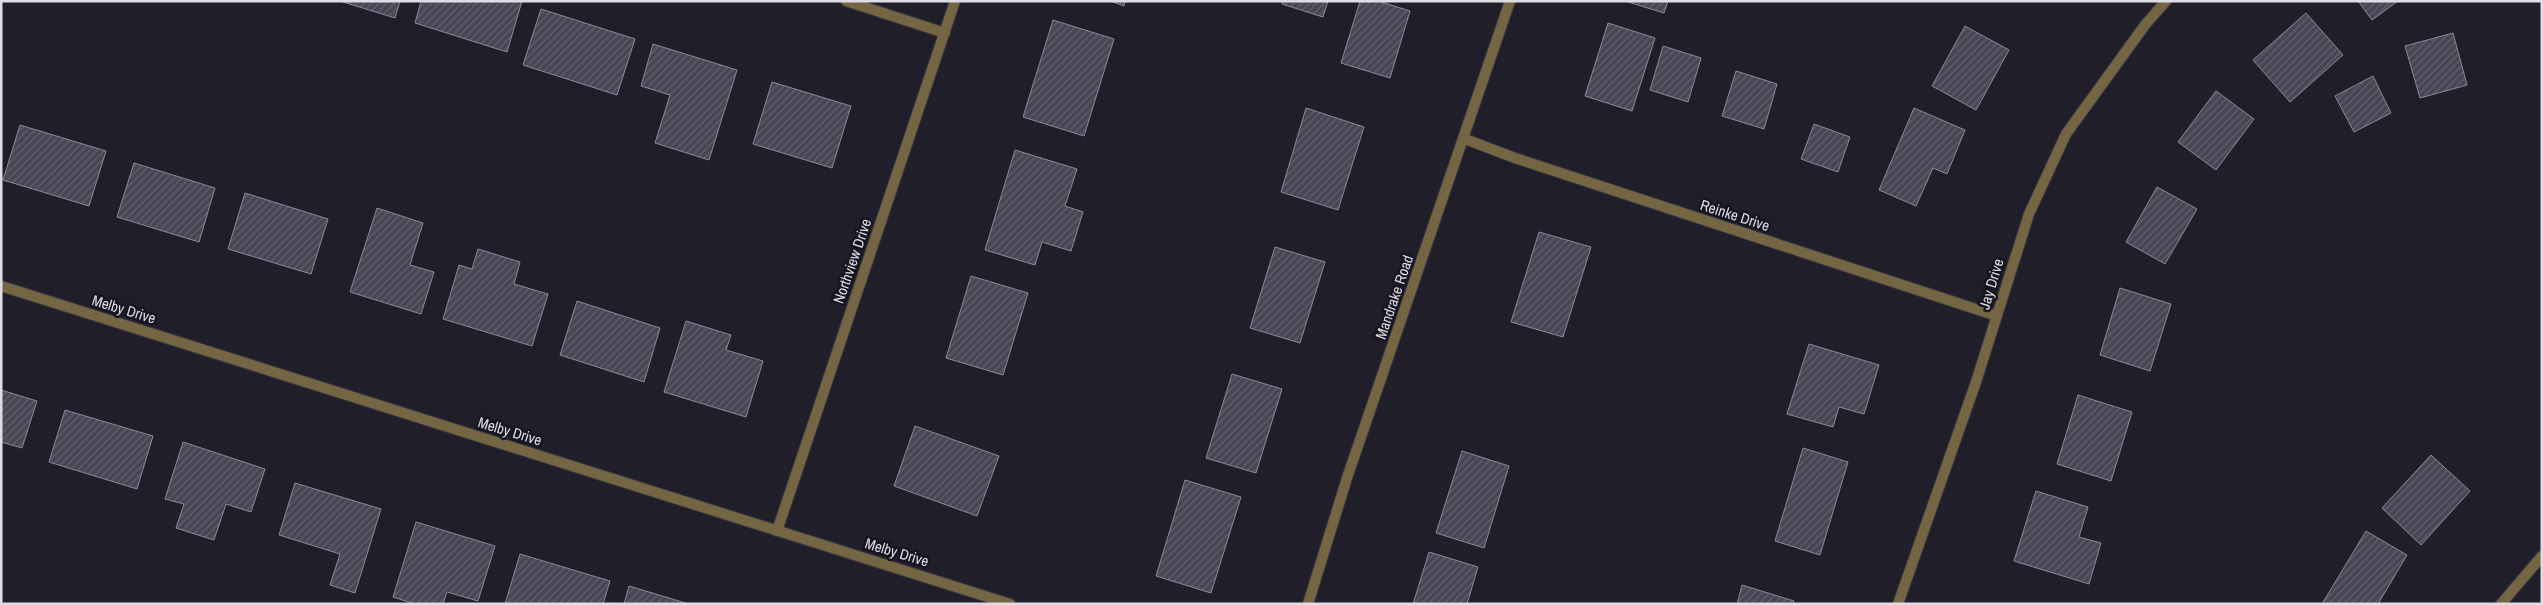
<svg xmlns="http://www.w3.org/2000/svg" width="2543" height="605" viewBox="0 0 2543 605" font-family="'Archivo Narrow',sans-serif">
<defs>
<pattern id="building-hatch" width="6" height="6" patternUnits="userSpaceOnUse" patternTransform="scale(1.25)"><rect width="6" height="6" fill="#494653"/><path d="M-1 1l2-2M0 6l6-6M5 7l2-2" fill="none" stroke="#63606c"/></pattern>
</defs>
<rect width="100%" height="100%" fill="#201e29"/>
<!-- building -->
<g fill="url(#building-hatch)" stroke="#8d8a99">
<path d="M340,1H400L395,18Z"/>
<path d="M421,1H522L507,52L415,23Z"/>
<path d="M1110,1H1125L1124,6Z"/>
<path d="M1283,1H1328L1323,17L1282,4Z"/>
<path d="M1360,1H1378L1410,11L1390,78L1341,63Z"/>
<path d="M1625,1H1668L1664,13Z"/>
<path d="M2358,1H2398L2372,20Z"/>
<path d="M541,9L635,39L617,95L523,65Z"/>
<path d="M2306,13L2343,55L2290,102L2253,60Z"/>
<path d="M1053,20L1114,39L1084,136L1023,117Z"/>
<path d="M1608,23L1655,38L1632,111L1585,96Z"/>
<path d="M1965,26L2009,50L1976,110L1932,86Z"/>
<path d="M2453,33L2467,85L2420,98L2405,46Z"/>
<path d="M653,44L737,70L709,160L655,143L670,95L641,86Z"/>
<path d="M1663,46L1701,58L1688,102L1650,90Z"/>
<path d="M1736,71L1777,84L1764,129L1722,116Z"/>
<path d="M2373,76L2391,113L2354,132L2335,96Z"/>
<path d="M772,82L851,106L832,168L753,144Z"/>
<path d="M2216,91L2254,119L2216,170L2178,142Z"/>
<path d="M1306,108L1364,127L1338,210L1281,192Z"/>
<path d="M1914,108L1965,130L1947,174L1933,168L1916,206L1879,190Z"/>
<path d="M1814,124L1850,137L1838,172L1801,159Z"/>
<path d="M20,125L106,151L89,206L3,180Z"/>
<path d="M1015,150L1077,169L1065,206L1083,212L1071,251L1042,242L1035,265L985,250Z"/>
<path d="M134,163L215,188L199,242L117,217Z"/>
<path d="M2157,187L2197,209L2165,264L2126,242Z"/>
<path d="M245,193L328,219L311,274L228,249Z"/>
<path d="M377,208L423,223L410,265L434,272L421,314L350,292Z"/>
<path d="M1539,232L1591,247L1563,337L1511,322Z"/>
<path d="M1275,247L1325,262L1300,343L1250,328Z"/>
<path d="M478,249L520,262L514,284L548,294L532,346L443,319L459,265L472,269Z"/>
<path d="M971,276L1028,293L1003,375L946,358Z"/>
<path d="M2120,288L2171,304L2150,371L2100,355Z"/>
<path d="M577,301L660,328L644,382L560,355Z"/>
<path d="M686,321L731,335L726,350L763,361L746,417L664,392Z"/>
<path d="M1809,344L1879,365L1864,414L1839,407L1833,427L1787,414Z"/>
<path d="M1232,374L1282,389L1256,473L1206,458Z"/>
<path d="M1,390L37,401L22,448L1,442Z"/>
<path d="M2078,395L2132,412L2111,481L2057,464Z"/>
<path d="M65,410L153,436L137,489L49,462Z"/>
<path d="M915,426L999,456L977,516L894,486Z"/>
<path d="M183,442L265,469L251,512L226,504L214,540L176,528L184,504L165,499Z"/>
<path d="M1803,448L1848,462L1820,555L1775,541Z"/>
<path d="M1462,451L1509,466L1484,548L1436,533Z"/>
<path d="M2431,455L2470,491L2421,545L2382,508Z"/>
<path d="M1185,480L1241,497L1211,593L1156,576Z"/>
<path d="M295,483L381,509L355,593L330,585L340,554L279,535Z"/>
<path d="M2036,491L2088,507L2079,537L2101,543L2089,584L2014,561Z"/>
<path d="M416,522L495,546L478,601L447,592L443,604H415L393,597Z"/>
<path d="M2366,531L2407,555L2378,604H2322Z"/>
<path d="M1429,552L1478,567L1467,604H1413Z"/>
<path d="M520,554L610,581L603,604H505Z"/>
<path d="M1742,585L1794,601L1793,604H1737Z"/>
<path d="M629,586L689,604H624Z"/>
</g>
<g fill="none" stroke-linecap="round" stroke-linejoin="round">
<!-- street casing -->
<g stroke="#3b3943" stroke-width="12">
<g id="street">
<path d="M846,1L945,33"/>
<path d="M1465,139L1515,158L1997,316"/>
<path d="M1,286L1010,604"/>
<path d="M777,531L955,1"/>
<path d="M1308,604L1347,478L1510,1"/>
<path d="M1898,604L1976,382L2029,214L2066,134L2145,25L2166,1"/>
<path d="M2501,604L2542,556"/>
</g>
</g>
<!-- street -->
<use href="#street" stroke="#746642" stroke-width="10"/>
</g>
<g text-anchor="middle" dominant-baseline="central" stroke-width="5" stroke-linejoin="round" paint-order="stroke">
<!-- street labels -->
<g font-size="15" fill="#dedce4" stroke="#171520">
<text transform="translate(1735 215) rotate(18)">Reinke Drive</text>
<text transform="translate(852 261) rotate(-71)">Northview Drive</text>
<text transform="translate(1991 284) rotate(-73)">Jay Drive</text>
<text transform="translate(1394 297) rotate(-71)">Mandrake Road</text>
<text transform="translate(124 309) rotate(17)">Melby Drive</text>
<text transform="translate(510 431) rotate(17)">Melby Drive</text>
<text transform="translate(897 552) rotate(17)">Melby Drive</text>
</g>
</g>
<!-- border -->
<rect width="2543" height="605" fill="none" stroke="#dedce4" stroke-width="5"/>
</svg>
